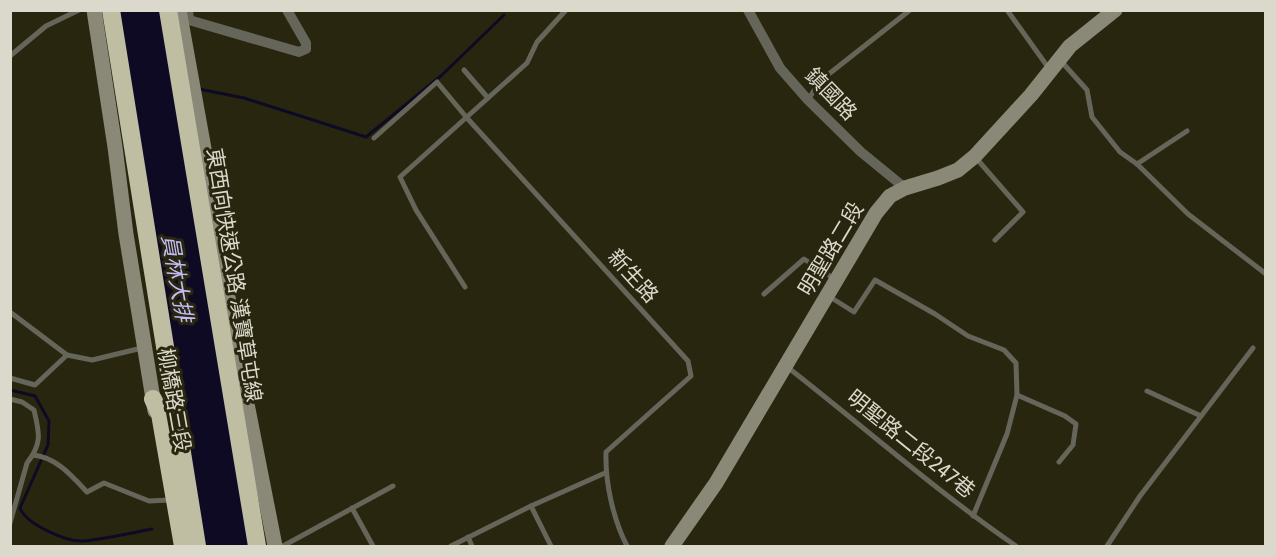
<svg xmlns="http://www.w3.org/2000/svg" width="1276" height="557" viewBox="0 0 1276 557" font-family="'Roboto Condensed','Noto Sans TC',sans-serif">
<rect width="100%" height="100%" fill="#292610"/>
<!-- water -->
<path fill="#0f0a24" d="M115,11H165L252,546H203Z"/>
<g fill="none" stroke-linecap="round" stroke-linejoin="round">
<!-- stream -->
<g stroke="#0f0a24" stroke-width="3">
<path d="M199,89L244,98L366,137L442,75L504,15"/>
<path d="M10,390L35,396L49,421L48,445L20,508C26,524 66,542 83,541C106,539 130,533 152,529"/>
</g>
<!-- lane -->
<g stroke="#66655a" stroke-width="5">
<path d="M1007,10L1050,70"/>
<path d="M10,56L46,26L79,10"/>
<path d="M1060,60L1087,90L1092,117L1120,152L1137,164L1188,214L1266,274"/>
<path d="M464,70L488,98"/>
<path d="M808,100L820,81L910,10"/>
<path d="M374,138L437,82L467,118L688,361L691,376L606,452C605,482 613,519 627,546"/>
<path d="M976,158L1023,212L995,240"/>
<path d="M1137,164L1187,131"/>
<path d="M465,287L416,210L400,177L527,63L537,42L566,10"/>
<path d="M764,294L804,259L836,280"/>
<path d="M830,297L854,312L875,280L935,314L968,336L1004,350L1016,363L1017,395L1007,434L973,516"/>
<path d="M10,312L67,355L92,360L142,348"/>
<path d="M786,366C863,426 936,491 1016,546"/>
<path d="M10,378L35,385L67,355"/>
<path d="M1147,391L1201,416"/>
<path d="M1017,395L1065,416L1076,424L1073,445L1059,462"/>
<path d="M10,399L22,402L34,410C39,432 43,443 27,463L10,523"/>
<path d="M33,455C56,457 72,476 87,492L104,483L149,501L169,500"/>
<path d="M531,506L551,546"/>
<path d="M352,508L373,546"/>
<path d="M468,537L472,546"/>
<path d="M283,546L393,486"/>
<path d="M451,546L531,506L605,473"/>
<path d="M1107,546L1140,496L1253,348"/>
</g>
<!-- street -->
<g stroke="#66655a" stroke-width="10">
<path d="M188,10L189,20L299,52L306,49V43L287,10"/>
<path d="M748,10L780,68L808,100L861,152L905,188"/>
</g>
<!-- secondary -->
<g stroke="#8a8877" stroke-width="15">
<path d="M94,10L115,147L126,234L155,411"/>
<path d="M179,10L205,154L237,353L275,546"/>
<path d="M672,546L716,483L876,213L890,196L905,188L938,178L958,170L975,156L1031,95L1070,46L1115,10"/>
</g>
<!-- highway -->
<g stroke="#bfbda2" stroke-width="18">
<path d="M111,10L197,546"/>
<path d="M168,10L257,546"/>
<path d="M153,399L160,414L183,546"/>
</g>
</g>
<g text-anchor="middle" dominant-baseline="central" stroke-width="6" stroke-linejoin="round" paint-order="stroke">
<!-- street labels -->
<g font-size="21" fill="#dad9cb" stroke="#292610">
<text transform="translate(831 94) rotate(46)">鎮國路</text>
<text transform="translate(831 249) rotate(-59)">明聖路二段</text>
<text transform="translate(234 275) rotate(81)">東西向快速公路 漢寶草屯線</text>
<text transform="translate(633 276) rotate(48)">新生路</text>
<text transform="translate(174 400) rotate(80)">柳橋路三段</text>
<text transform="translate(911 444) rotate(39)">明聖路二段247巷</text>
</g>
<!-- water labels -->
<g font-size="22" font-style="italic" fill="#c2bbf5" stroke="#292610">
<text transform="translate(177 278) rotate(80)">員林大排</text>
</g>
</g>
<!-- border -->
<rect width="1276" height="557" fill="none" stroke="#dad9cb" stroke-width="24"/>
</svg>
